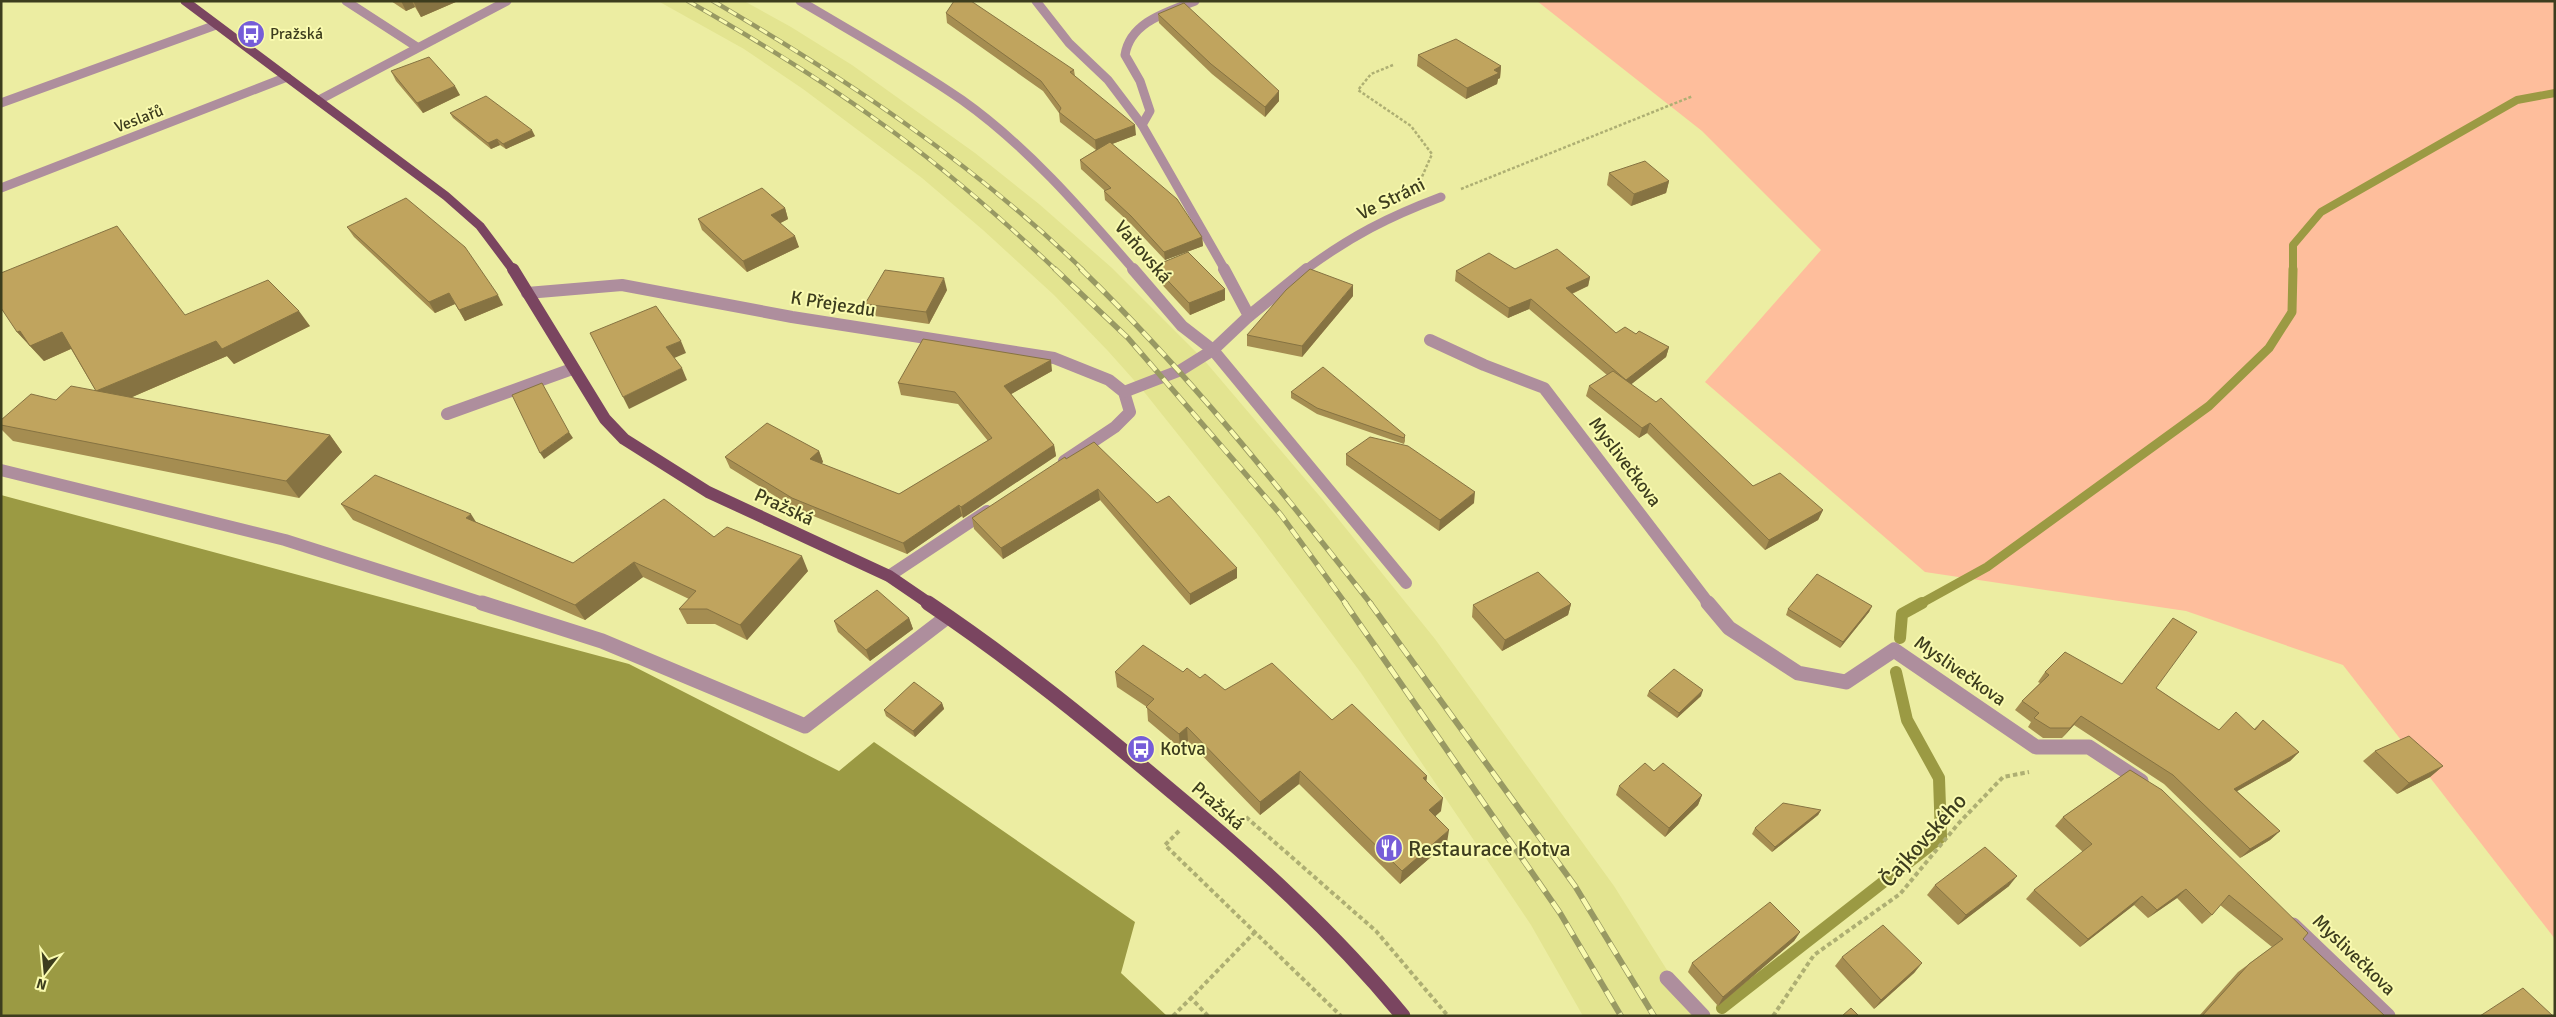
<svg xmlns="http://www.w3.org/2000/svg" width="2556" height="1017" viewBox="0 0 2556 1017" font-family="Signika,sans-serif">
<rect width="100%" height="100%" fill="#eceda2"/>
<!-- built -->
<path fill="#e3e490" d="M658,1H744L791,27L852,65L975,153L1039,204L1112,268L1204,360L1323,500L1435,639L1614,886L1696,1016H1583L1531,925L1361,673L1255,531L1141,388L1108,351L1054,295L983,230L922,178L803,89L744,49Z"/>
<!-- green -->
<path fill="#febe9c" d="M1537,1H2555V939L2343,665L2186,611L1925,572L1705,382L1821,250L1702,131Z"/>
<!-- water -->
<path fill="#9b9a43" d="M1,495L629,664L839,771L874,742L1135,922L1121,973L1167,1016H1Z"/>
<g fill="none" stroke-linecap="round" stroke-linejoin="round">
<!-- stream-far2 -->
<path stroke="#9b9a43" stroke-width="8" d="M2293,270V245L2321,212L2517,100L2555,93"/>
<!-- stream-far1 -->
<path stroke="#9b9a43" stroke-width="9" d="M1920,604L1987,567L2209,406L2269,348L2292,312L2293,269"/>
<!-- stream -->
<g stroke="#9b9a43" stroke-width="12">
<path d="M1900,638L1902,614L1922,603"/>
<path d="M1722,1008L1941,837L1939,778L1907,720L1896,672"/>
</g>
<!-- path-far1 -->
<g stroke="#aeaf73" stroke-width="2.5" stroke-dasharray="3 2" stroke-linecap="butt">
<path d="M1393,65L1371,74L1358,90L1411,126L1432,154L1421,179"/>
<path d="M1461,189L1693,96"/>
</g>
<!-- path -->
<g stroke="#aeaf73" stroke-width="4" stroke-dasharray="4.5 3" stroke-linecap="butt">
<path d="M1246,817L1376,931L1448,1016"/>
<path d="M1179,831L1165,845L1341,1016"/>
<path d="M1173,1016L1191,998"/>
<path d="M1208,1016L1191,998L1256,931"/>
<path d="M1773,1016L1814,955L1900,894L1958,824L2003,777L2029,772"/>
</g>
<!-- minor-far2 -->
<g stroke="#ae8e9d" stroke-width="9">
<path d="M346,1L417,47"/>
<path d="M800,1C854,33 910,64 962,100C1027,146 1082,210 1134,270"/>
<path d="M1036,1L1069,43L1108,80L1142,125L1225,270"/>
<path d="M319,100L507,1"/>
<path d="M1,103L216,25"/>
<path d="M1142,125L1150,111L1140,81L1125,55C1130,22 1167,12 1195,1"/>
<path d="M1,188L287,77"/>
<path d="M1305,270C1351,236 1388,217 1441,197"/>
</g>
<!-- minor-far1 -->
<g stroke="#ae8e9d" stroke-width="12">
<path d="M1133,269L1182,326L1213,350L1406,583"/>
<path d="M527,293L622,285L792,317L1054,358L1109,380L1124,392L1130,412L1115,427L1064,461"/>
<path d="M1249,316L1307,269"/>
<path d="M1430,340L1484,365L1544,388L1709,604"/>
<path d="M1124,392L1181,370L1213,350L1249,316L1224,269"/>
<path d="M447,414L572,369"/>
<path d="M1,470L285,540L486,604"/>
<path d="M889,576L987,511"/>
</g>
<!-- minor -->
<g stroke="#ae8e9d" stroke-width="15">
<path d="M482,603L602,641L805,726L947,617"/>
<path d="M1708,603L1729,628L1798,673L1846,682L1894,650L2036,747H2089L2141,781"/>
<path d="M2293,925L2388,1016"/>
<path d="M1667,978L1703,1016"/>
</g>
<!-- major-far2 -->
<path stroke="#7a4560" stroke-width="9" d="M185,1L446,196L480,226L513,270"/>
<!-- major-far1 -->
<path stroke="#7a4560" stroke-width="12" d="M513,269L605,419L624,439L708,492L889,576L930,604"/>
<!-- major -->
<path stroke="#7a4560" stroke-width="15" d="M928,603C1013,660 1092,724 1170,790C1253,859 1334,932 1403,1016"/>
<!-- rail-far2 casing -->
<g stroke="#989963" stroke-width="4.5">
<g id="rail-far2">
<path d="M688,1C753,38 817,77 878,121C941,165 1000,217 1056,270"/>
<path d="M713,1C845,78 973,163 1083,270"/>
</g>
</g>
<!-- rail-far1 casing -->
<g stroke="#989963" stroke-width="5.5">
<g id="rail-far1">
<path d="M1055,269L1128,338L1281,515L1346,604"/>
<path d="M1081,269C1189,374 1278,486 1371,604"/>
</g>
</g>
<!-- rail casing -->
<g stroke="#989963" stroke-width="6">
<g id="rail">
<path d="M1345,603L1560,913L1621,1016"/>
<path d="M1370,603L1575,886L1654,1016"/>
</g>
</g>
<!-- rail-far2 -->
<use href="#rail-far2" stroke="#f9faaf" stroke-width="3" stroke-dasharray="9" stroke-linecap="butt"/>
<!-- rail-far1 -->
<use href="#rail-far1" stroke="#f9faaf" stroke-width="4" stroke-dasharray="11" stroke-linecap="butt"/>
<!-- rail -->
<use href="#rail" stroke="#f9faaf" stroke-width="4.5" stroke-dasharray="13" stroke-linecap="butt"/>
</g>
<!-- wall -->
<g fill="#a58d51">
<path d="M391,1H458L421,17L415,7L406,11Z"/>
<path d="M946,13L1074,70L1075,76L1136,135L1112,144L1202,237L1203,246L1165,260L1132,225L1105,200L1104,191H1105L1081,169L1080,160L1096,150L1060,122L1059,113L1043,91L947,23Z"/>
<path d="M1158,14L1279,101L1265,117L1212,74L1159,23Z"/>
<path d="M1418,55L1501,66L1500,78L1498,79L1497,84L1466,99L1417,66Z"/>
<path d="M391,71L460,95L423,113L396,81Z"/>
<path d="M450,113L535,136L506,149L500,145L491,149L453,118Z"/>
<path d="M1609,173L1669,181L1666,193L1631,206L1607,185Z"/>
<path d="M785,208L788,219L780,223L799,247L747,272L702,230L698,219Z"/>
<path d="M347,227L503,305L465,321L455,304L435,313L354,237Z"/>
<path d="M1154,266L1225,300L1190,315L1155,277Z"/>
<path d="M1515,269L1590,277L1588,286L1572,294L1616,333L1636,334L1669,347L1666,357L1631,384L1753,486L1823,510L1818,520L1765,550L1647,433L1639,438L1586,396L1589,386L1607,375L1529,309L1508,318L1455,281L1456,271Z"/>
<path d="M947,290L929,324L868,315L865,304Z"/>
<path d="M1353,296L1302,357L1247,346V335Z"/>
<path d="M310,326L234,364L227,356L130,398L330,435L342,452L299,498L13,441L1,429V420L56,400L96,391L71,349L44,361L17,332Z"/>
<path d="M1052,371L1011,394L1054,445L1056,456L963,518L962,516L907,554L796,509L730,468L725,457L819,451L823,462L821,464L899,494L988,441L958,404L901,395L898,383Z"/>
<path d="M1291,392L1405,435V441L1404,444L1317,414L1291,398Z"/>
<path d="M1346,454L1474,503L1439,531L1346,465Z"/>
<path d="M1066,459L1237,578L1190,605L1100,500L1003,559L974,529L972,518Z"/>
<path d="M341,504L476,522L573,563L714,537L808,571L747,640L715,624H687L679,609L689,599L643,577L585,620L353,520Z"/>
<path d="M1571,604L1568,615L1502,651L1472,617L1473,605Z"/>
<path d="M1872,606L1869,612L1840,648L1786,615L1788,609Z"/>
<path d="M909,618L913,629L870,661L838,632L834,621Z"/>
<path d="M1115,672H1183L1200,678L1225,690L1332,720L1427,776L1426,782L1441,811L1435,816L1447,843L1400,884L1299,784L1260,815L1188,741L1180,748L1148,721L1147,707L1117,687Z"/>
<path d="M2045,672L2122,684L2156,688L2219,730L2254,729L2263,720L2299,752L2290,761L2237,791L2280,831L2270,840L2240,858L2164,784L2074,725L2062,738H2043L2028,727L2031,722L2015,710L2022,701L2040,683L2038,682Z"/>
<path d="M1649,691L1701,696L1677,718L1647,696Z"/>
<path d="M942,703L944,709L915,737L886,716L884,710Z"/>
<path d="M2375,751L2443,766L2430,777L2397,794L2363,761Z"/>
<path d="M2130,770L2303,939L2385,1016H2199L2238,972L2272,947L2220,905L2212,915L2202,924L2177,898L2148,918L2134,905L2080,947L2026,899L2034,890L2083,852L2055,826L2063,817Z"/>
<path d="M1654,771L1702,795L1698,805L1665,837L1616,795L1619,786Z"/>
<path d="M1821,810L1818,815L1772,852L1752,834L1755,828Z"/>
<path d="M1935,885L2009,886L1958,925L1927,895Z"/>
<path d="M1800,932L1794,941L1718,1006L1688,972L1692,963Z"/>
<path d="M1842,957L1922,963L1914,973L1874,1009L1835,966Z"/>
</g>
<!-- shaded-wall -->
<g fill="#867342">
<path d="M401,1H412L415,7L406,11Z"/>
<path d="M413,1H458L421,17Z"/>
<path d="M1501,66L1500,78L1498,79L1497,84L1466,99L1467,88L1494,70Z"/>
<path d="M455,86L460,95L423,113L417,103Z"/>
<path d="M1279,91V101L1265,117V107Z"/>
<path d="M1135,125L1136,135L1096,150L1095,140Z"/>
<path d="M532,130L535,136L506,149L503,144Z"/>
<path d="M497,139L500,145L491,149L488,143Z"/>
<path d="M1669,181L1666,193L1631,206L1634,194Z"/>
<path d="M785,208L788,219L775,226L771,215Z"/>
<path d="M795,236L799,247L747,272L743,261Z"/>
<path d="M1202,237L1203,246L1165,260L1164,252Z"/>
<path d="M1590,277L1588,286L1564,297L1566,288Z"/>
<path d="M944,278L947,290L929,324L926,312Z"/>
<path d="M1353,285V296L1302,357V346Z"/>
<path d="M1225,289V300L1190,315L1189,303Z"/>
<path d="M449,293L455,304L435,313L429,302Z"/>
<path d="M498,295L503,305L465,321L459,310Z"/>
<path d="M1531,299L1529,309L1508,318L1509,308Z"/>
<path d="M299,311L310,326L234,364L227,356L109,407L96,391L216,341Z"/>
<path d="M20,331L62,332L75,347L44,361L17,332Z"/>
<path d="M681,341L686,353L672,359L666,347Z"/>
<path d="M1669,347L1666,357L1624,390L1626,380Z"/>
<path d="M1051,360L1052,371L1006,397L1004,386Z"/>
<path d="M682,368L687,380L629,409L623,397Z"/>
<path d="M1650,423L1647,433L1639,438L1642,428Z"/>
<path d="M569,432L573,438L544,459L540,453Z"/>
<path d="M330,435L342,452L299,498L286,481Z"/>
<path d="M1054,445L1056,456L963,518L961,507Z"/>
<path d="M819,451L823,462L814,470L810,459Z"/>
<path d="M1098,489L1100,500L1003,559L1001,548Z"/>
<path d="M1475,492L1474,503L1439,531L1440,520Z"/>
<path d="M959,505L962,516L907,554L903,543Z"/>
<path d="M1823,510L1818,520L1765,550L1769,540Z"/>
<path d="M471,514L481,530L466,518Z"/>
<path d="M802,556L808,571L747,640L740,625Z"/>
<path d="M634,562L643,577L585,620L575,605Z"/>
<path d="M1237,568V578L1190,605V594Z"/>
<path d="M1571,604L1568,615L1502,651L1505,640Z"/>
<path d="M1872,606L1869,612L1840,648L1843,642Z"/>
<path d="M909,618L913,629L870,661L866,650Z"/>
<path d="M1703,690L1701,696L1677,718L1679,713Z"/>
<path d="M942,703L944,709L915,737L913,731Z"/>
<path d="M2081,716L2074,725L2062,738L2070,728Z"/>
<path d="M1187,727L1188,741L1180,748L1179,734Z"/>
<path d="M2299,752L2290,761L2225,798L2234,789Z"/>
<path d="M2443,766L2430,777L2397,794L2409,783Z"/>
<path d="M1300,771L1299,784L1260,815V802Z"/>
<path d="M1427,776L1425,789L1423,778Z"/>
<path d="M1702,795L1698,805L1665,837L1669,828Z"/>
<path d="M1443,798L1441,811L1427,824L1429,810Z"/>
<path d="M1821,810L1818,815L1772,852L1775,847Z"/>
<path d="M1449,830L1447,843L1400,884L1402,871Z"/>
<path d="M2280,831L2270,840L2240,858L2250,849Z"/>
<path d="M2017,876L2009,886L1958,925L1966,915Z"/>
<path d="M2186,889L2177,898L2148,918L2157,910Z"/>
<path d="M2142,896L2134,905L2080,947L2088,939Z"/>
<path d="M1800,932L1794,941L1718,1006L1723,997Z"/>
<path d="M1922,963L1914,973L1874,1009L1881,1000Z"/>
</g>
<!-- building -->
<g fill="#c0a45e" stroke="#867342">
<path d="M954,1H971L1074,70L1070,72L1135,125L1095,140L1059,112L1061,108L1041,81L946,13Z"/>
<path d="M1184,3L1279,91L1265,107L1211,64L1158,14Z"/>
<path d="M1456,39L1501,66L1494,70L1499,73L1467,88L1418,55Z"/>
<path d="M429,57L455,86L417,103L391,71Z"/>
<path d="M486,96L532,130L503,144L497,139L488,143L450,113Z"/>
<path d="M1110,142L1177,199L1202,237L1164,252L1131,216L1104,191L1111,188L1080,160Z"/>
<path d="M1645,161L1669,181L1634,194L1609,173Z"/>
<path d="M762,188L785,208L771,215L795,236L743,261L698,219Z"/>
<path d="M406,198L465,247L498,295L459,310L449,293L429,302L347,227Z"/>
<path d="M117,226L185,315L268,280L299,311L222,349L216,341L96,391L62,332L30,346L20,331L17,332L1,308V273Z"/>
<path d="M1557,249L1590,277L1566,288L1616,333L1625,327L1636,334L1639,331L1669,347L1626,380L1531,299L1509,308L1456,271L1489,253L1515,269Z"/>
<path d="M1188,252L1225,289L1189,303L1154,266Z"/>
<path d="M1310,269L1353,285L1302,346L1247,335L1286,290Z"/>
<path d="M885,270L944,278L926,312L865,304Z"/>
<path d="M656,306L681,341L666,347L682,368L623,397L590,333Z"/>
<path d="M923,339L1051,360L1004,386L1054,445L961,507L959,505L903,543L792,498L725,457L767,423L819,451L810,459L899,494L992,438L955,392L898,383Z"/>
<path d="M1323,367L1405,435L1404,438L1317,408L1291,392Z"/>
<path d="M1613,371L1656,402L1661,398L1753,486L1780,473L1823,510L1769,540L1650,423L1642,428L1589,386Z"/>
<path d="M542,383L569,432L540,453L512,395Z"/>
<path d="M71,386L330,435L286,481L1,425V420L31,394L56,400Z"/>
<path d="M1370,437L1408,446L1475,492L1440,520L1346,454Z"/>
<path d="M1094,442L1157,503L1169,496L1237,568L1190,594L1098,489L1001,548L972,518L1065,457L1066,459Z"/>
<path d="M375,475L471,514L466,518L573,563L664,499L714,537L727,527L802,556L740,625L707,609H679L696,591L634,562L575,605L341,504Z"/>
<path d="M1538,572L1571,604L1505,640L1473,605Z"/>
<path d="M1817,574L1872,606L1843,642L1788,609Z"/>
<path d="M877,590L909,618L866,650L834,621Z"/>
<path d="M2173,618L2197,632L2156,688L2219,730L2236,712L2255,730L2263,720L2299,752L2234,789L2280,831L2250,849L2173,775L2081,716L2070,728H2050L2034,718L2039,713L2022,701L2049,675L2045,672L2065,652L2122,684Z"/>
<path d="M1143,645L1183,672L1187,668L1200,678L1205,674L1225,690L1272,663L1332,720L1352,704L1427,776L1423,778L1443,798L1429,810L1449,830L1402,871L1300,771L1260,802L1187,727L1179,734L1146,707L1154,699L1115,672Z"/>
<path d="M1674,669L1703,690L1679,713L1649,691Z"/>
<path d="M914,682L942,703L913,731L884,710Z"/>
<path d="M2409,736L2443,766L2409,783L2375,751Z"/>
<path d="M1645,763L1654,771L1663,763L1702,795L1669,828L1619,786Z"/>
<path d="M2130,770L2162,790L2308,933L2303,939L2385,1016H2202L2249,964L2283,939L2229,895L2212,915L2186,889L2157,910L2142,896L2088,939L2034,890L2092,844L2063,817Z"/>
<path d="M1783,803L1821,810L1775,847L1755,828Z"/>
<path d="M1985,847L2017,876L1966,915L1935,885Z"/>
<path d="M1770,902L1800,932L1723,997L1692,963Z"/>
<path d="M1883,925L1922,963L1881,1000L1842,957Z"/>
<path d="M2523,988L2553,1016H2480Z"/>
<path d="M1851,1008L1859,1016H1842Z"/>
</g>
<!-- icons -->
<defs>
<g id="bus-disc" transform="scale(1.4375)"><circle r="9.5" fill="#765dd8" stroke="#f9faaf"/><path d="M-5-6H5V4H4V6H2V4H-2V6H-4V4H-5ZM-3.5-4V0h7V-4ZM-3.5 1.2v1.5H-2V1.2ZM2 1.2v1.5H3.5V1.2Z" fill="#fff"/></g>
<g id="restaurant-disc" transform="scale(1.4375)"><circle r="9.5" fill="#765dd8" stroke="#f9faaf"/><path d="M-5-6h1v4h1v-4h1v4h1v-4h1v5L-1.5 .5V6h-2V.5L-5-1ZM5-6V6H3V1.5H1.5Q1.5-4 5-6Z" fill="#fff"/></g>
</defs>
<g fill-rule="evenodd">
<use href="#bus-disc" x="251" y="34"/>
<use href="#bus-disc" x="1141" y="749"/>
<use href="#restaurant-disc" x="1389" y="848"/>
</g>
<g text-anchor="middle" dominant-baseline="central" stroke-width="4" stroke-linejoin="round" paint-order="stroke">
<!-- far-poi labels -->
<g font-size="16" fill="#3d3d1e" stroke="#f9faaf" text-anchor="start">
<text x="270" y="34">Pražská</text>
</g>
<!-- far-street labels -->
<g font-size="16" fill="#3d3d1e" stroke="#f9faaf">
<text transform="translate(139 119) rotate(-21)">Veslařů</text>
</g>
<!-- street labels -->
<g font-size="19" fill="#3d3d1e" stroke="#f9faaf">
<text transform="translate(1391 199) rotate(-26)">Ve Stráni</text>
<text transform="translate(1143 252) rotate(49)">Vaňovská</text>
<text transform="translate(833 304) rotate(9)">K Přejezdu</text>
<text transform="translate(1625 462) rotate(53)">Myslivečkova</text>
<text transform="translate(784 507) rotate(25)">Pražská</text>
<text transform="translate(1960 671) rotate(35)">Myslivečkova</text>
<text transform="translate(1218 806) rotate(41)">Pražská</text>
<text transform="translate(2354 955) rotate(44)">Myslivečkova</text>
</g>
<!-- poi labels -->
<g font-size="19" fill="#3d3d1e" stroke="#f9faaf" text-anchor="start">
<text x="1160" y="749">Kotva</text>
</g>
<!-- near-street labels -->
<g font-size="22" fill="#3d3d1e" stroke="#f9faaf">
<text transform="translate(1923 840) rotate(-48)">Čajkovského</text>
</g>
<!-- near-poi labels -->
<g font-size="22" fill="#3d3d1e" stroke="#f9faaf" text-anchor="start">
<text x="1408" y="848">Restaurace Kotva</text>
</g>
</g>
<!-- border -->
<rect width="2556" height="1017" fill="none" stroke="#3d3d1e" stroke-width="5"/>
<!-- north arrow -->
<g transform="translate(45 972) rotate(196)" stroke="#f9faaf" stroke-width="4" paint-order="stroke">
<path d="M0-4L9 19L0 12L-9 19Z" fill="#3d3d1e"/>
<text y="-8" font-size="14" font-weight="bold" text-anchor="middle" fill="#3d3d1e">N</text>
</g>
</svg>
